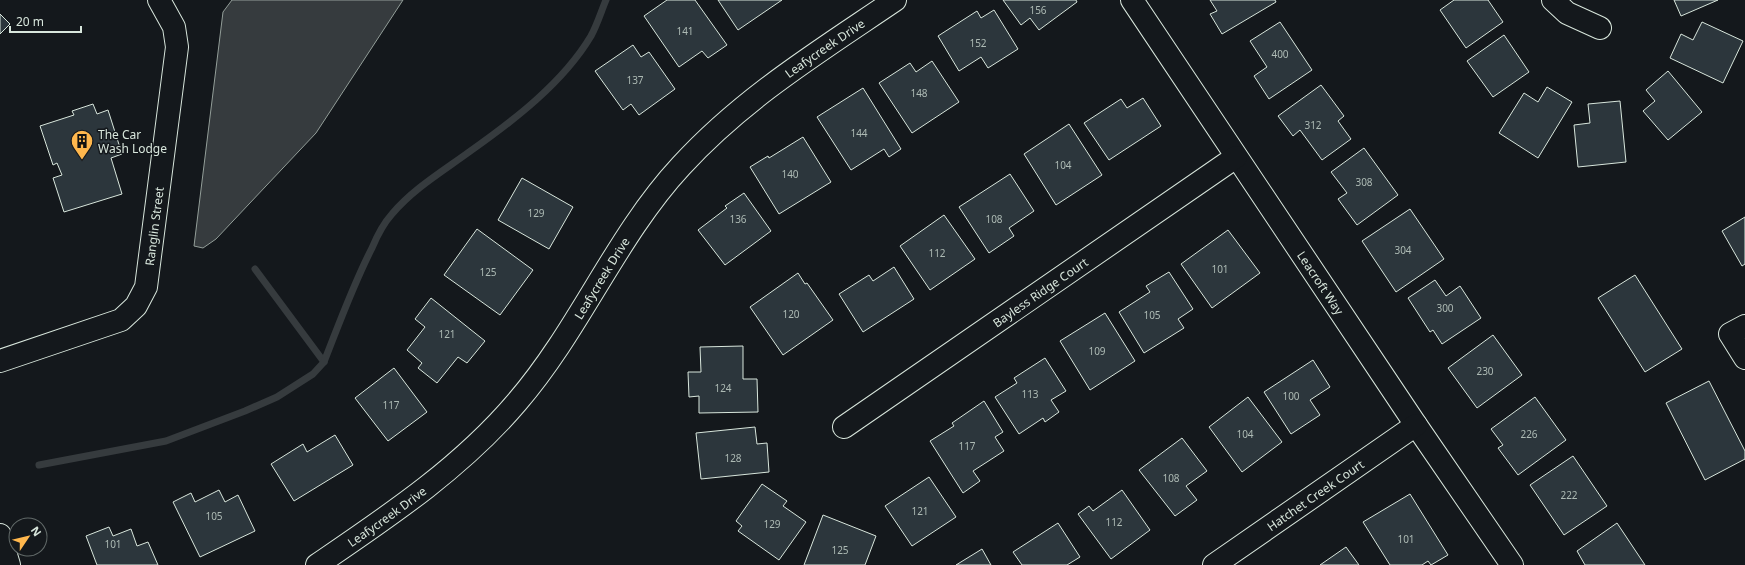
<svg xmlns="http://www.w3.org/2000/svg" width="1745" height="565" viewBox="0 0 1745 565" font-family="'Noto Sans',sans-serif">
<rect width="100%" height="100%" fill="#14181c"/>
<!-- water -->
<path fill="#363b3e" stroke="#939e99" d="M232,0H403L316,133L216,239L203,248L194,246L223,12Z"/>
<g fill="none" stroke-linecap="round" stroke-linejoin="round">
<!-- stream -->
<g stroke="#363b3e" stroke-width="7">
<path d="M255,269L324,362"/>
<path d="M39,465L166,441L245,411L277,397L313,374L324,362C339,324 353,285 372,248C377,236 383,224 392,214C413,189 443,171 469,152C513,121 563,83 591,36C597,25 601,12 606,0"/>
</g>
</g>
<!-- building -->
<g fill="#2c363c" stroke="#d8e6dc">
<path d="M667,0H695L727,45L708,58L702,51L679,67L644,16Z"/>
<path d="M718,0H782L738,30Z"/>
<path d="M1003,0H1076L1077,2L1039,30L1030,18L1021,25Z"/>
<path d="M1210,0H1275L1276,2L1222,34L1210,14L1217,11Z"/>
<path d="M1454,0H1488L1503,22L1466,48L1440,10Z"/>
<path d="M1674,0H1718L1681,16Z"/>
<path d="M994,10L1018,49L988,68L981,57L959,71L938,36L977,11L981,18Z"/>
<path d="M0,14L10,24L0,34Z"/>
<path d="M1280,22L1312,70L1269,99L1254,76L1267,67L1250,41Z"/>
<path d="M1702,22L1743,41L1723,83L1670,58L1681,34L1693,40Z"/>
<path d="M1504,35L1529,72L1493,97L1467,61Z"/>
<path d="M633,45L641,57L649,52L675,89L639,115L631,104L623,110L595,71Z"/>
<path d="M932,61L959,102L912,133L879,83L910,63L916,72Z"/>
<path d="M1668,71L1702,112L1668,140L1643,111L1655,101L1646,90Z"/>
<path d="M1321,85L1344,116L1338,121L1351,139L1322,160L1300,130L1293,136L1278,116Z"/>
<path d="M1547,87L1572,102L1538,158L1499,133L1524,93L1538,102Z"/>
<path d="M863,88L901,149L889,157L884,149L851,170L817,117Z"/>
<path d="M1143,98L1161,126L1109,160L1084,123L1121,99L1127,108Z"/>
<path d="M1620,101L1626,162L1578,167L1574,125L1590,123L1588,104Z"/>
<path d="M93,104L97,114L108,110L122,154L111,158L122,194L64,212L53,178L62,175L57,163L53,165L40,126L74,115L72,111Z"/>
<path d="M1069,124L1102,175L1056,205L1024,154Z"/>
<path d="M803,137L831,182L779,214L750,167L768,156L769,158Z"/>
<path d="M1364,148L1398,195L1357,225L1338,199L1347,193L1331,172Z"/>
<path d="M1010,174L1034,211L1009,228L1014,236L989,253L959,207Z"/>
<path d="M522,178L573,207L549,249L498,220Z"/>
<path d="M744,193L771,231L725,265L698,230L727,208L725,206Z"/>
<path d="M1410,209L1444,259L1396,292L1362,241Z"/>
<path d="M944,215L975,259L930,290L900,246Z"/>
<path d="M1745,217V264L1742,266L1722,231Z"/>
<path d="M477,229L533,270L500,315L444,275Z"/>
<path d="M1228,230L1260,273L1212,308L1181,264Z"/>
<path d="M894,267L914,299L863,332L839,294L869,275L873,281Z"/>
<path d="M1169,272L1193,309L1178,319L1184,328L1144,353L1119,312L1150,292L1146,286Z"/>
<path d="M798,273L805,284L807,283L833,320L783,355L750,307Z"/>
<path d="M1635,275L1682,349L1645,372L1598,298Z"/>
<path d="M1435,280L1446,296L1460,286L1481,318L1442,344L1433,330L1430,332L1408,298Z"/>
<path d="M431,298L485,341L467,363L458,357L437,383L418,368L422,363L407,350L425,327L415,319Z"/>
<path d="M1105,313L1135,361L1090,390L1060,341Z"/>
<path d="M1493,335L1522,375L1477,408L1448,368Z"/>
<path d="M743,346V379H757L758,412L699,413V396L689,397L688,372H701L700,347Z"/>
<path d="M1045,358L1066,391L1051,400L1059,412L1045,422L1043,418L1019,434L995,397L1017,383L1014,378Z"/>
<path d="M1313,360L1330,387L1310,400L1320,415L1291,434L1264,392Z"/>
<path d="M394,368L427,412L388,441L355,398Z"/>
<path d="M1709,381L1745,451V459L1705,480L1666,403Z"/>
<path d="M1248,397L1282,442L1242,472L1209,427Z"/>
<path d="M1535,397L1566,440L1518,475L1498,448L1503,445L1491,429Z"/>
<path d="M984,401L1003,432L995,437L1004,451L973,471L980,481L963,493L930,441L954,426L952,423Z"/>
<path d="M755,427L757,444L767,443L769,472L701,479L696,433Z"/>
<path d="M335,435L353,465L294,501L271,464L303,444L307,452Z"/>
<path d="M1182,438L1207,471L1186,486L1197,500L1175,516L1139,470Z"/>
<path d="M1573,456L1607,506L1564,535L1530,485Z"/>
<path d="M929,477L956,517L912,546L885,506Z"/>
<path d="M762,484L787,501L783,506L806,522L779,560L738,531L742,526L736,521Z"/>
<path d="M219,490L225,502L238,495L255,531L200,557L173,502L191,493L195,502Z"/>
<path d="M1122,490L1150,530L1111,559L1078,514L1089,506L1093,511Z"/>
<path d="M1410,494L1448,555L1431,565L1428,561L1422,565H1390L1363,522Z"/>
<path d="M823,515L876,536L865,565H804Z"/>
<path d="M1058,523L1080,557L1067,565H1022L1013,552Z"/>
<path d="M1617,523L1645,565H1585L1577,551Z"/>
<path d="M109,527L113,536L131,529L137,546L148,542L158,565H97L86,536Z"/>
<path d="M1346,547L1359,565H1320Z"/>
<path d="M982,549L991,565H956Z"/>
</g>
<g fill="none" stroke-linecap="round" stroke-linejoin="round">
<!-- minor casing -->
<g stroke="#d8e6dc" stroke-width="24">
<g id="minor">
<path id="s1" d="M1132,0L1416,425L1512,565"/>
<path d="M1553,0L1567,13L1600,28"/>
<path d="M1745,326L1730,334L1745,358"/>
<path id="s2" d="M0,361L121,320L136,306L146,287L177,47L174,27L159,0"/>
<path id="s3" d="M844,427L1236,157"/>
<path id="s4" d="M317,565C389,516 461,468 517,402C580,329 616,236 681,166C743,98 820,51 895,0"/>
<path id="s5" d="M1214,565L1416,425"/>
</g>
</g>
<!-- major casing -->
<g stroke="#d8e6dc" stroke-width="24">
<path id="major" d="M0,535L9,565"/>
</g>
<!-- minor -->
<use href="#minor" stroke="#14181c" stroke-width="22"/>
<!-- major -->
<use href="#major" stroke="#14181c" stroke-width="22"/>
</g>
<!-- icons -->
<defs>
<g id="building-pin" transform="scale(1.15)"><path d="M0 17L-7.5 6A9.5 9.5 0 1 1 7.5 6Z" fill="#ffb74d" stroke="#14181c"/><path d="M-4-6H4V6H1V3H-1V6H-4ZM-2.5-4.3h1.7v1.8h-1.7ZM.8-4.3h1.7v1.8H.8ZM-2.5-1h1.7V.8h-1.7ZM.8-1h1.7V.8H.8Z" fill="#111"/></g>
</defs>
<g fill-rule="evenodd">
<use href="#building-pin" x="82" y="141"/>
</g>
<g text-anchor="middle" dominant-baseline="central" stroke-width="3" stroke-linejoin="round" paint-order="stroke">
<!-- number labels -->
<g font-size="10" fill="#adbab4">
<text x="1038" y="10">156</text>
<text x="685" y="31">141</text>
<text x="978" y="43">152</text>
<text x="1280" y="54">400</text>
<text x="635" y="80">137</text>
<text x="919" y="93">148</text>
<text x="1313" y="125">312</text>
<text x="859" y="133">144</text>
<text x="1063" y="165">104</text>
<text x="790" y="174">140</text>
<text x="1364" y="182">308</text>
<text x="536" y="213">129</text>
<text x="738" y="219">136</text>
<text x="994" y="219">108</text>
<text x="1403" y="250">304</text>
<text x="937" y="253">112</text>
<text x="1220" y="269">101</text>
<text x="488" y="272">125</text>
<text x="1445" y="308">300</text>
<text x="791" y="314">120</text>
<text x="1152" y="315">105</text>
<text x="447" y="334">121</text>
<text x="1097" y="351">109</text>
<text x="1485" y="371">230</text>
<text x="723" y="388">124</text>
<text x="1030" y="394">113</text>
<text x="1291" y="396">100</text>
<text x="391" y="405">117</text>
<text x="1245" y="434">104</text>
<text x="1529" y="434">226</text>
<text x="967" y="446">117</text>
<text x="733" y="458">128</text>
<text x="1171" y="478">108</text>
<text x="1569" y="495">222</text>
<text x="920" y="511">121</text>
<text x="214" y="516">105</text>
<text x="1114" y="522">112</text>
<text x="772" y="524">129</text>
<text x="1406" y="539">101</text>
<text x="113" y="544">101</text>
<text x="840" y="550">125</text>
</g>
<!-- street labels -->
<g font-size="12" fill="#d8e6dc" stroke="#14181c">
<text stroke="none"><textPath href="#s4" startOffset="733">Leafycreek Drive</textPath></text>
<text stroke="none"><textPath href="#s2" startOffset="231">Ranglin Street</textPath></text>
<text stroke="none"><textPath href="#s4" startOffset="409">Leafycreek Drive</textPath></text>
<text stroke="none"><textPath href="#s1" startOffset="340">Leacroft Way</textPath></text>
<text stroke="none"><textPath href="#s3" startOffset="238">Bayless Ridge Court</textPath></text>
<text stroke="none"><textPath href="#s5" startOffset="123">Hatchet Creek Court</textPath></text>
<text stroke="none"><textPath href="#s4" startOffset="85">Leafycreek Drive</textPath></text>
</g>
<!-- poi labels -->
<g font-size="12" fill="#d8e6dc" stroke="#14181c" text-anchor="start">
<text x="98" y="134">The Car<tspan x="98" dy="14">Wash Lodge</tspan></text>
</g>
</g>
<!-- north arrow -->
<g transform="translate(28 537) rotate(55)"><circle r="19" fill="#14181c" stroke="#626a69"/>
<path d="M0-3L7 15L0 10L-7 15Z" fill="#ffb74d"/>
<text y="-6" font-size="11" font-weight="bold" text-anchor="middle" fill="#d8e6dc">N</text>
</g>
<!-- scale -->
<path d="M10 26v6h71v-6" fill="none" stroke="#d8e6dc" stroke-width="2"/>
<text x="16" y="26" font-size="12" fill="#d8e6dc" stroke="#14181c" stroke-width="3" paint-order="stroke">20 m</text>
</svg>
